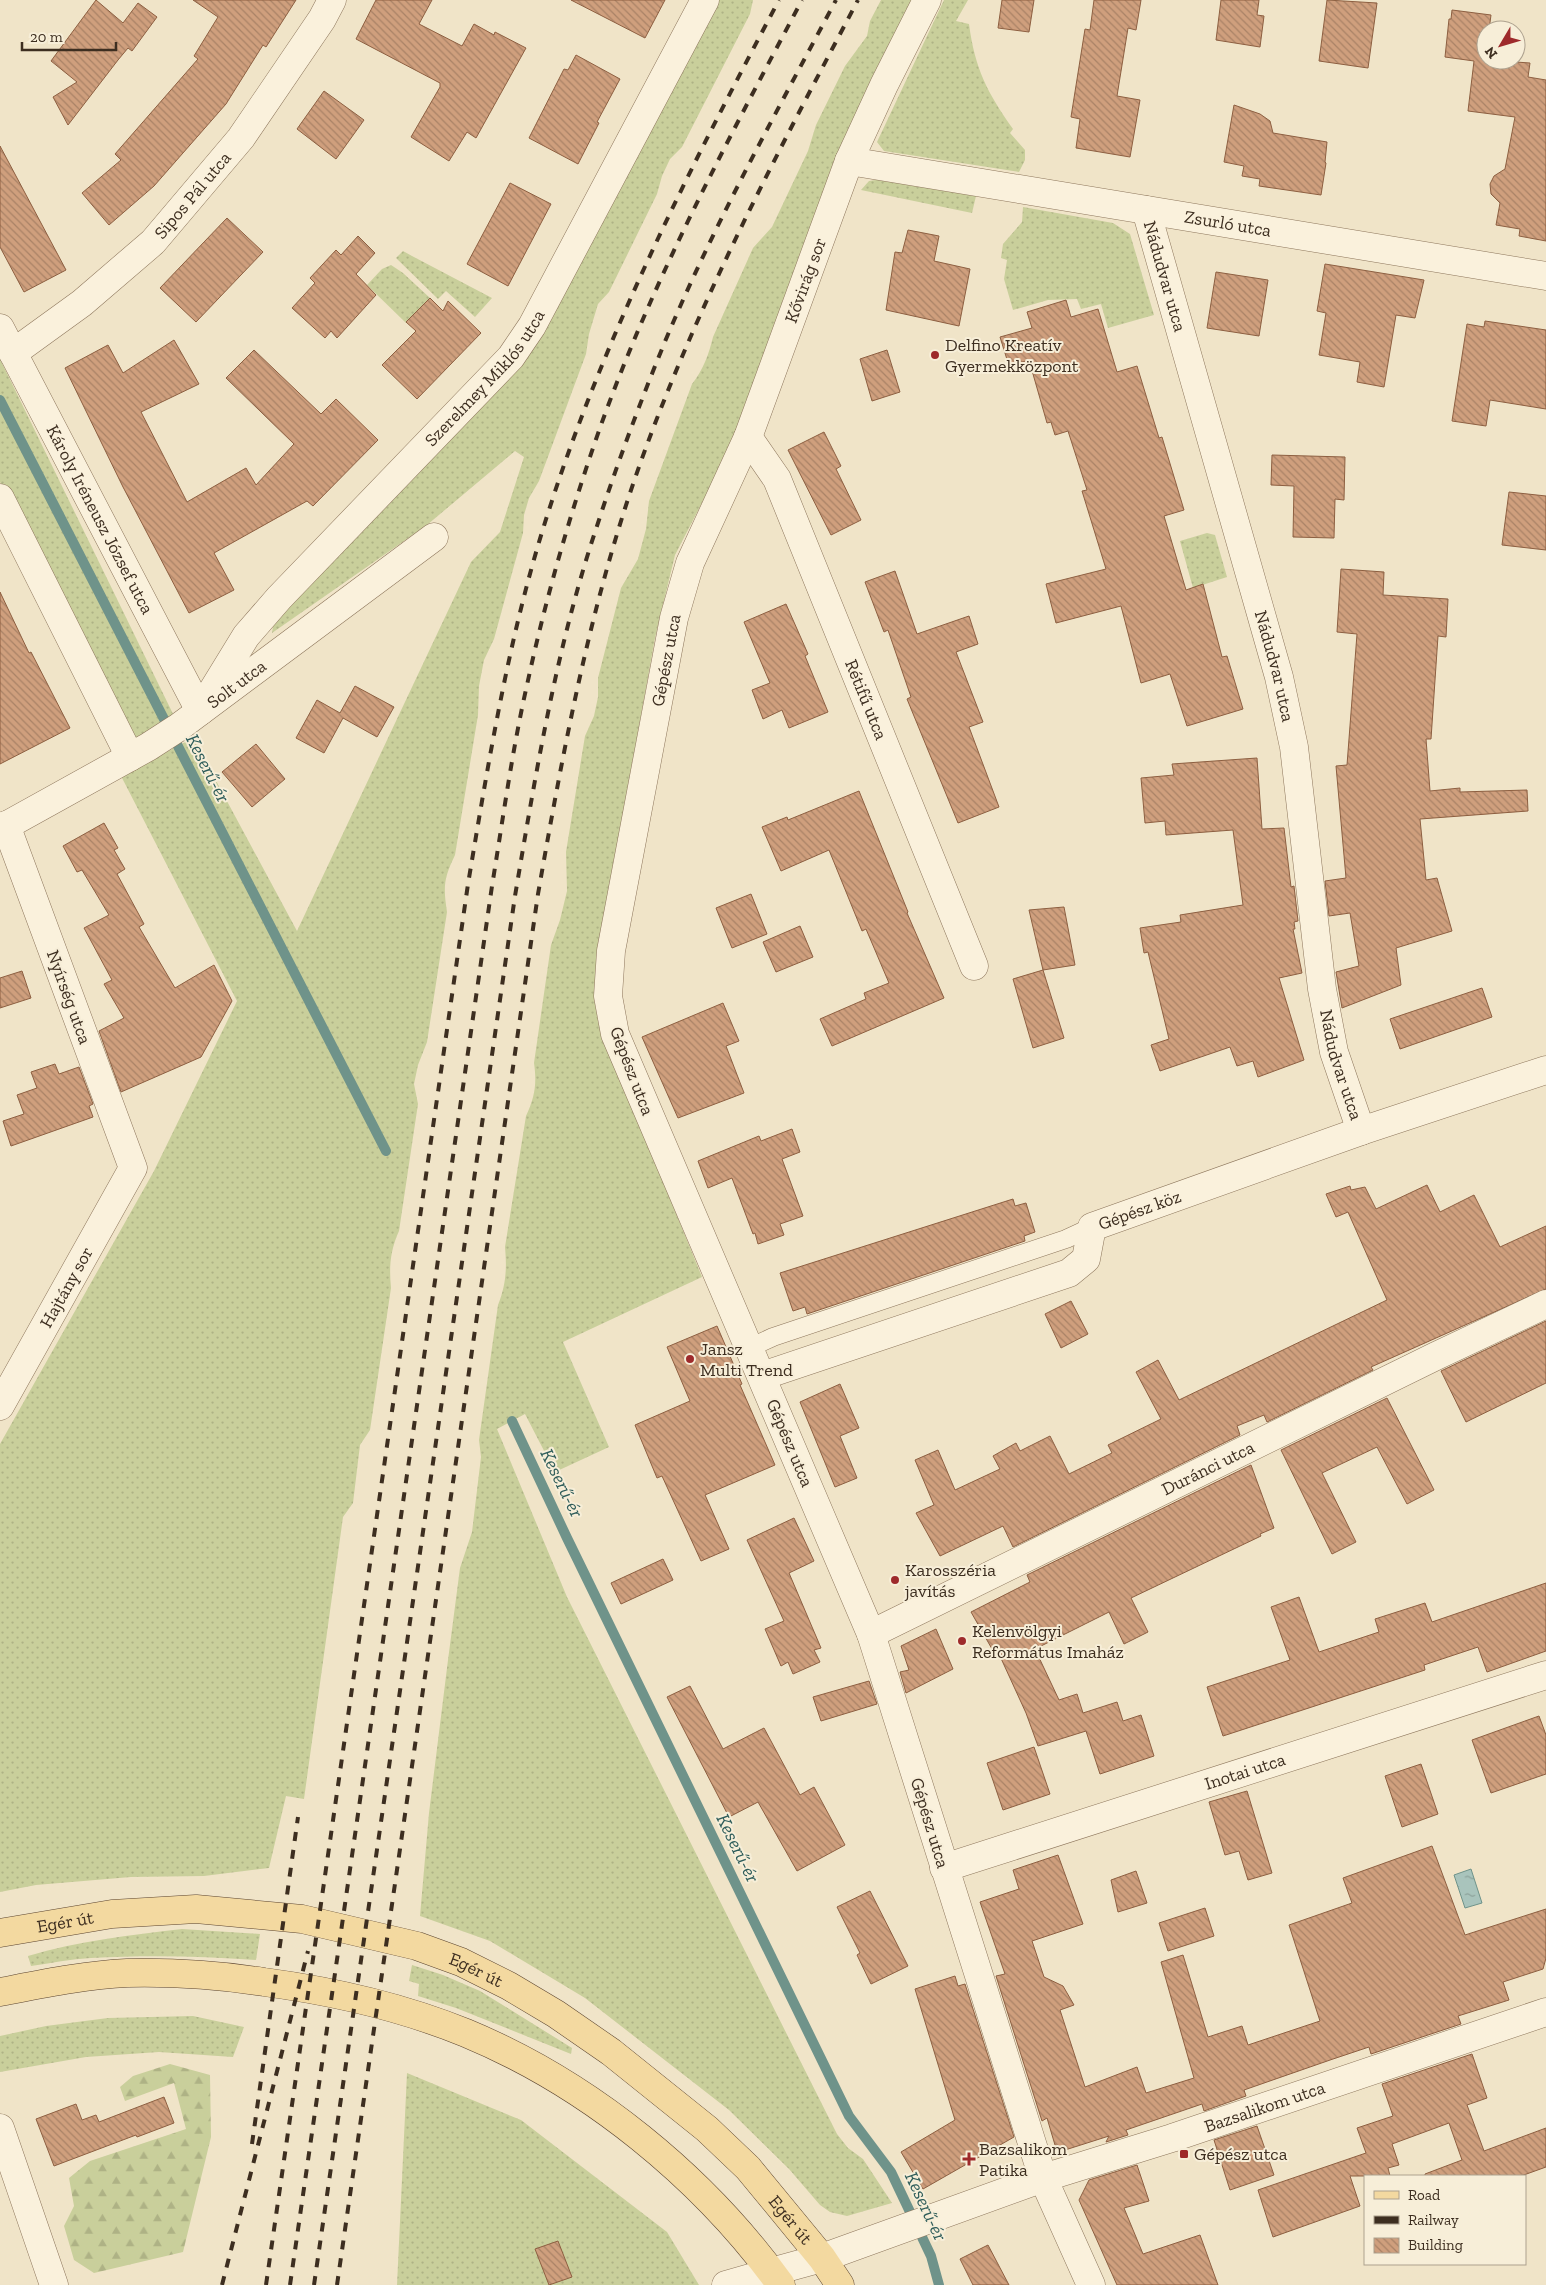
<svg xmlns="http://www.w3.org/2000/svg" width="1546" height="2285" viewBox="0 0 1546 2285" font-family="'Zilla Slab',serif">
<defs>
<pattern id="grass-dots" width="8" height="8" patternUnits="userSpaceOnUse" patternTransform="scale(1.25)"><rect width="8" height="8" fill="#c9cf9b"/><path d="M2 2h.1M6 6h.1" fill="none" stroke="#aeb285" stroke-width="1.8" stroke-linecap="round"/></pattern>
<pattern id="forest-firs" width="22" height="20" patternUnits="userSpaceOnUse" patternTransform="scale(1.25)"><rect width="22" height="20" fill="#c9cf9b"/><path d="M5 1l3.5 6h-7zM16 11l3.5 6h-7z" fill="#aeb285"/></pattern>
<pattern id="water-ripples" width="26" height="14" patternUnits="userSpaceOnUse" patternTransform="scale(1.25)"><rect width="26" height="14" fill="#a9c4bc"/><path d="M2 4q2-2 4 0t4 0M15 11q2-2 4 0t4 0" fill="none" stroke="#8ba098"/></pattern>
<pattern id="building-back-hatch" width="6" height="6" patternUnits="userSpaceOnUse" patternTransform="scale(1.25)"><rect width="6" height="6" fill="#cf9f7d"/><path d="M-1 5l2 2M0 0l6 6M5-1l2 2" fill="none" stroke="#a98266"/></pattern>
</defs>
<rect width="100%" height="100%" fill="#f0e4c8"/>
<!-- grass -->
<g fill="url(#grass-dots)">
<path d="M718,0H753L750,14L682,147L670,159L662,176L657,194L609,292L598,304L589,334L586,354L539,481L529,498L524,515L523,533L494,639L484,660L479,686L478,715L455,855C444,878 443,886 447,912L427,1042L418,1065L414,1084L418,1104L399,1231C390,1251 389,1267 391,1288L370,1430L360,1445L353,1503L343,1517L304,1799L286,1796L269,1868L204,1876L131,1877L36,1885L0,1892V1444L154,1171L237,1001L121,776L193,738L297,931L471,562L500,532L524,457L515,451L427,525L272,633L274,620L523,361Z"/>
<path d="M881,0H918L821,197L736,437L675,555L655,638L615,860L607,1044L702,1277L563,1342L609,1447L555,1472L525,1414L497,1429L567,1597L837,2134L848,2148L863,2159L892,2203L847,2216L830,2212L820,2205L789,2169L729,2110L585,1998L490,1941L420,1916L429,1813L448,1660L460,1568L472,1532L481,1457L479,1440L498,1305C506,1285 507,1269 505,1247L526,1116C535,1097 537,1083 534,1063L551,945L560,920L567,891L566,852L585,736L594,716L598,697V678L621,588L638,559L646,529L649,501L692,384C703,370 709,354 713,337L753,248L772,227L808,151L816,125L845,66L867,36L870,21Z"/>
<path d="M944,0H968L956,21L969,24C975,69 987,92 1013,129L1010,133L1025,150V160L1019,172L884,151L877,142Z"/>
<path d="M882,179L976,196L972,213L861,190L869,181Z"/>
<path d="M1023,207L1113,223L1130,234L1154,315L1108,328L1101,304L1081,309L1077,299L1048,300L1013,310L1004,279L1007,260L1001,258L1003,244L1022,222Z"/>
<path d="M403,251L412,256L492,298L475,317L446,291L438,299L396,258Z"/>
<path d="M391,265L403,273L430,298L406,323L367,285L382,269Z"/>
<path d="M0,359L175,718L136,742L0,482Z"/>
<path d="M1207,533L1215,535L1227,577L1193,588L1180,541Z"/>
<path d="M182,1929L260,1934L256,1960C201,1956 146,1955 91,1958C71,1959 51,1963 31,1966L28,1956C78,1941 130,1935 182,1929Z"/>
<path d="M412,1965L443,1975L480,1991L572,2048L571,2054L456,2008L418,1996L419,1984L409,1981Z"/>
<path d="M193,2016L244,2027L233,2057L159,2052L86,2057L0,2072V2036L46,2026L108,2018Z"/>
<path d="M407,2073L521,2120L667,2232L699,2285H397Z"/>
</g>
<!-- forest -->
<path fill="url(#forest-firs)" d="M170,2064L210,2075L211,2137L183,2252L94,2273L74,2260L64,2226L74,2206L69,2178L90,2161L186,2129L174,2083L125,2101L120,2087L133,2076Z"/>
<!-- water -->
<path fill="url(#water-ripples)" stroke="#6f938a" d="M1471,1869L1482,1903L1465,1908L1454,1875Z"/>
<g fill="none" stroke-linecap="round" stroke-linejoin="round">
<!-- stream -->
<g stroke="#6f938a" stroke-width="10">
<path d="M0,400L386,1151"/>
<path d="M512,1421L567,1538L849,2116L891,2172L931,2256L939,2285"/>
</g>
</g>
<!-- building -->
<g fill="url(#building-back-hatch)" stroke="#8d5f41">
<path d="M96,0L123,23L138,3L157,17L132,51L128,48L118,60L68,125L53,97L77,82L51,61Z"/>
<path d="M193,0H296L266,47L263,45L226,104L154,186L109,225L82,193L121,160L115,154L198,59L194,56L218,17Z"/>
<path d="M376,0H432L419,24L462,46L474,24L494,35L495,32L526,48L476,138L467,132L449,161L411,137L440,87V83L356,39Z"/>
<path d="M571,0H665L645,38Z"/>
<path d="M1002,0H1034L1029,32L998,28Z"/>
<path d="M1094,0H1141L1136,30L1128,28L1117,96L1140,100L1130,157L1076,148L1080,119L1071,117L1085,29L1090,30Z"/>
<path d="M1221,0H1259L1257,15L1264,16L1260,47L1216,40Z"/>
<path d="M1327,0L1377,3L1368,68L1319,61Z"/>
<path d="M1452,10L1491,15L1489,30H1486V60L1530,63L1528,77L1546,80V241L1519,236L1520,229L1496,225L1500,203L1491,194L1490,184L1494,176L1505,169L1515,117L1468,111L1474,61L1445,57L1449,19H1451Z"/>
<path d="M576,55L620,79L597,122L599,123L578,164L529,138L564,69L568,70Z"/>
<path d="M324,91L364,120L336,159L297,129Z"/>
<path d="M1234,105L1260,114L1270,121L1273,133L1327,142L1325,162L1326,163L1321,195L1259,186L1260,179L1242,176L1244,166L1224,162Z"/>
<path d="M0,146L66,270L24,292L0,247Z"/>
<path d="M510,183L551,204L508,286L467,264Z"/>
<path d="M227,218L263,252L196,322L160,288Z"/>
<path d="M908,230L939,236L934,261L970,269L959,326L886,310L895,252L902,253Z"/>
<path d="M358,236L375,253L356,274L376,295L337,338L331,331L325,338L292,308L315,283L310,278L336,250L341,255Z"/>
<path d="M1325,264L1424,280L1415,318L1396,315L1384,387L1357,382L1360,362L1319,355L1326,313L1317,311Z"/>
<path d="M1216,272L1268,280L1259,336L1207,328Z"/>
<path d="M430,298L443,311L448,301L481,333L417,399L382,365L416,331L406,322Z"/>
<path d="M1066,300L1071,317L1098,309L1117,372L1137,366L1159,438L1162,437L1184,510L1164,516L1186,590L1203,584L1222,657L1227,656L1243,709L1187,726L1170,674L1141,683L1121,606L1056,623L1046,584L1106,569L1082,491L1087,490L1068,431L1055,435L1051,422L1047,423L1029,360L1009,366L1000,337L1032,328L1027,312Z"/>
<path d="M1485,321L1546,330V409L1490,400L1486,426L1452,421L1467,324L1484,327Z"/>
<path d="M174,340L199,384L141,412L187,502L246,468L256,485L294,444L226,378L254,350L321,414L336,399L378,440L313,506L307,501L214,553L234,590L189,613L123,487L65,368L108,345L123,373Z"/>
<path d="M887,350L900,392L872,401L860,359Z"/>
<path d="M824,432L841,466L836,469L861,520L831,535L788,450Z"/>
<path d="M1272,455L1345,457L1344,500L1335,499L1334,538L1293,537L1294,486L1271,485Z"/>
<path d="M1509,492L1546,496V550L1502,545Z"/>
<path d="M1341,569L1384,572L1383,595L1448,599L1446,637L1438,636L1431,739H1426L1430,791L1460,788V792L1527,790L1528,811L1420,819L1426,880L1437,878L1452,931L1396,948L1401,985L1342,1008L1336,972L1359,966L1350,913L1329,916L1325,881L1346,878L1336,766L1347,765L1357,634L1337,632Z"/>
<path d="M895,571L917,634L969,616L978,644L956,652L983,722L969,727L999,807L958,823L907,699L911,697L888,630L884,632L865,582Z"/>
<path d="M0,592L29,653L31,652L70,728L0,764Z"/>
<path d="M786,604L808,654L805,656L828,712L789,728L782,710L763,719L752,690L770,683L744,622Z"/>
<path d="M355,686L394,707L377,737L343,718L324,753L296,738L317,700L340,713Z"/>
<path d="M256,744L285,779L252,807L222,772Z"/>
<path d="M1257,758L1262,829L1284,828L1291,887L1294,886L1298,921L1294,922L1295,929H1293L1302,973L1279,978L1304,1060L1258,1077L1253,1061L1237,1066L1230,1047L1160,1071L1151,1045L1169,1039L1148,952L1144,953L1140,928L1181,922L1180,915L1243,905L1233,830L1166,835L1165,821L1145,823L1141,778L1174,775L1172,764Z"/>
<path d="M859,791L908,912L907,913L944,998L832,1046L820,1019L866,999L864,993L889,983L866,929L862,931L829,850L781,871L762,827L787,817L788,820Z"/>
<path d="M104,823L118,848L114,850L125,869L117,874L144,924L139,927L175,988L214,965L232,1001L201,1057L121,1092L99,1031L124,1018L104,984L112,980L84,928L109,915L82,870L77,872L63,846Z"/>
<path d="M751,894L767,934L732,948L716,908Z"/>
<path d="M1064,907L1075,965L1043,970L1029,910Z"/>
<path d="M800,926L813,957L776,972L763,942Z"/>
<path d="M1043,970L1064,1038L1033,1048L1013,979Z"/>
<path d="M22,971L31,998L0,1008V978Z"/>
<path d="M1482,988L1492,1017L1400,1049L1390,1019Z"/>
<path d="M723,1003L739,1041L726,1046L744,1093L678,1118L642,1037Z"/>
<path d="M55,1064L59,1074L79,1067L93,1104L89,1106L93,1117L11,1146L3,1121L24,1114L17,1095L37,1088L31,1072Z"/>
<path d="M792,1129L800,1152L782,1159L803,1216L780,1224L784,1235L758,1244L755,1233L753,1234L732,1178L708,1188L698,1161L759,1136L761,1141Z"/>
<path d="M1427,1185L1440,1212L1474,1195L1500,1247L1546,1226V1289L1371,1367L1373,1370L1267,1422L1264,1415L1237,1426L1240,1435L1013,1547L1003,1526L940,1556L916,1513L934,1505L915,1460L938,1450L955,1490L1000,1469L993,1456L1016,1443L1020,1451L1050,1436L1069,1474L1112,1453L1108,1445L1161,1419L1136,1372L1158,1360L1179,1400L1387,1300L1348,1212L1336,1217L1326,1194L1350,1186L1351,1190L1365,1187L1376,1209Z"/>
<path d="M1013,1199L1015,1206L1026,1203L1035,1232L1024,1236L1025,1241L807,1314L805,1307L793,1311L780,1273Z"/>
<path d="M1071,1301L1088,1334L1061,1348L1045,1314Z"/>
<path d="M1546,1321V1383L1466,1422L1441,1371Z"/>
<path d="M717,1326L742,1384L740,1385L775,1465L705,1495L729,1549L701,1561L662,1476L657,1478L635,1425L690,1401L667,1347Z"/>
<path d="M840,1384L859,1428L840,1436L857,1478L835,1487L800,1402Z"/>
<path d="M1387,1398L1434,1490L1407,1504L1377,1447L1322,1473L1356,1542L1332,1554L1281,1450Z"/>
<path d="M1251,1465L1274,1528L1260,1534L1261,1536L1131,1598L1148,1632L1124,1644L1109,1612L1035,1649L1059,1700L1077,1694L1083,1713L1117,1702L1123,1721L1141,1715L1154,1756L1100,1774L1086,1731L1038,1746L1026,1713L999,1654L996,1656L971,1612L1030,1582L1027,1575Z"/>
<path d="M794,1518L814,1561L789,1573L821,1648L814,1650L820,1662L793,1674L788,1662L781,1666L765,1629L784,1621L747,1540Z"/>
<path d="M663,1559L673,1580L621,1604L611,1583Z"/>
<path d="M1546,1583V1651L1487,1672L1478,1647L1424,1665L1425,1670L1223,1736L1207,1687L1290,1660L1271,1607L1299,1597L1319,1652L1379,1632L1375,1619L1425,1603L1432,1622Z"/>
<path d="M936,1629L953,1669L906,1693L900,1672L909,1670L901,1646Z"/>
<path d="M869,1681L877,1704L821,1721L813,1697Z"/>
<path d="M690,1686L723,1749L764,1728L800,1795L814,1787L845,1845L797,1871L758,1802L729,1817L667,1697Z"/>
<path d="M1539,1716L1546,1735V1774L1491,1793L1472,1740Z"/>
<path d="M1034,1747L1050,1794L1003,1810L987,1763Z"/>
<path d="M1421,1764L1438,1814L1402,1827L1385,1776Z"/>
<path d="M1247,1791L1272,1873L1248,1880L1239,1851L1225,1855L1209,1802Z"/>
<path d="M1432,1846L1465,1935L1546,1909V1958L1543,1969L1503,1982L1509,2000L1458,2016L1461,2024L1371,2054L1369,2047L1333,2059L1244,2090L1246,2096L1204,2111L1202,2104L1126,2130L1128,2135L1106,2142L1109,2136L1065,2150L1055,2145L1047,2118L1042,2121L996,1976L1005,1974L980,1902L1019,1889L1013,1870L1058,1855L1083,1924L1032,1941L1044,1977L1063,1986L1074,2005L1060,2010L1085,2087L1137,2067L1146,2093L1194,2078L1161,1962L1183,1955L1208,2037L1242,2026L1248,2045L1320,2021L1289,1925L1352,1903L1343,1878Z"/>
<path d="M1136,1871L1147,1903L1118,1912L1111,1880Z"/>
<path d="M870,1891L908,1966L871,1984L857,1955L860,1953L837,1907Z"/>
<path d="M1205,1908L1214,1936L1168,1951L1159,1923Z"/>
<path d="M955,1976L958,1986L965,1984L1014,2137L923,2189L901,2152L955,2120L915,1989Z"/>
<path d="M1472,2054L1487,2098L1467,2105L1484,2151L1546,2128V2167L1521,2176H1425V2174L1462,2160L1449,2123L1392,2144L1399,2165L1388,2168L1390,2176H1350L1360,2206L1273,2237L1258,2190L1366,2153L1357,2128L1393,2116L1382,2084Z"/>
<path d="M164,2097L174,2123L137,2137L136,2135L54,2166L36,2119L76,2104L82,2120L96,2115L99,2122Z"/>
<path d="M1257,2126L1274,2175L1230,2190L1214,2140Z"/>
<path d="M1137,2165L1149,2201L1124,2208L1143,2254L1200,2235L1218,2285H1117L1079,2200L1089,2180Z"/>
<path d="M558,2241L572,2277L549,2285L535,2249Z"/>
<path d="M988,2245L1009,2285H973L960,2259Z"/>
</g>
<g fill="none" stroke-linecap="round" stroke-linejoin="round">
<!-- service casing -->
<g stroke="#8d765c" stroke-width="19">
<path id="service" d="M749,1348L773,1337L1066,1239L1092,1227"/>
</g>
<!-- minor casing -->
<g stroke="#8d765c" stroke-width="29">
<g id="minor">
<path id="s1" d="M849,161L1546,276"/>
<path id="s2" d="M1146,210L1279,677L1294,747L1322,989L1334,1052L1361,1131"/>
<path id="s3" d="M0,328L200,711"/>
<path id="s4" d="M13,353L82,303L153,242L241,138L322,19L332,0"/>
<path id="s5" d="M748,437L777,479L974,966"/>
<path d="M0,498L130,757"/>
<path id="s6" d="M200,711L246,636L279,598L511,357L532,326L705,0"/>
<path id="s7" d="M0,829L148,747L179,727L434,537"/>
<path id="s8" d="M762,1376L1069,1273L1086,1259L1092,1227L1361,1131L1546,1070"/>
<path id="s9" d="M0,1406L133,1168L6,825"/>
<path id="s10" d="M871,1634L615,1034L608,996L611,951L674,618L690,563L748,437L849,161L884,85L927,0"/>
<path id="s11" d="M944,1868L1546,1675"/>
<path d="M0,2128L54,2285"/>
<path d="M726,2285L771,2272"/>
<path id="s12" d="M1091,2285L1043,2178L1172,2138L1546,2012"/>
</g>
</g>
<!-- tertiary casing -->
<g stroke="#8d765c" stroke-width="29">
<g id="tertiary">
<path id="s13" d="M771,2272L822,2258L1043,2178L871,1634L1436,1356L1546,1304"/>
</g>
</g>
<!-- primary casing -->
<g stroke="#5b4430" stroke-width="29">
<g id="primary">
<path id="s14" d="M0,1933L112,1914L196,1909L302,1919L417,1946L461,1962L509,1986L556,2014L611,2052L707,2129L748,2168L822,2258L840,2285"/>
<path d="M0,1992C42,1984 85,1975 127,1973C173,1972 219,1975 264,1982C332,1991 402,2007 466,2033C589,2084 703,2177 781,2285"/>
</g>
</g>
<!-- service -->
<use href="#service" stroke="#faf1dc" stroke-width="18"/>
<!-- minor -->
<use href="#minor" stroke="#faf1dc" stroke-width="28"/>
<!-- tertiary -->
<use href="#tertiary" stroke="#faf1dc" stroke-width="28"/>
<!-- primary -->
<use href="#primary" stroke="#f3d9a0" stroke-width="28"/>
<!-- rail -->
<g stroke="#3d2e20" stroke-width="4" stroke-dasharray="9 9" stroke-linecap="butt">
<path d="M252,2144L298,1817"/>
<path d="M222,2285L308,1951"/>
<path d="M266,2285L468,884C489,759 509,634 548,513C605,334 691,166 779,0"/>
<path d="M290,2285L492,886C503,819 512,751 527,685C546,597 571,510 601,425C654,277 729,138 802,0"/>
<path d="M314,2285L515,896C536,772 556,649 596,529C616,467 639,405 664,344C713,226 776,113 836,0"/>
<path d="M337,2285L538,894C565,740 593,589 648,442C705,289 782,144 858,0"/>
</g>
</g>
<!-- markers -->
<g fill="#9e2a2b" stroke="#f7eed8" stroke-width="2">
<circle cx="935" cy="355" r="5"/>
<circle cx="690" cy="1359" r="5"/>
<circle cx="895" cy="1580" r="5"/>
<circle cx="962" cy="1641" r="5"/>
<rect x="1179" y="2149" width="10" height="10" rx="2.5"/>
<path d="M966.5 2151.5h5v5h5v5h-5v5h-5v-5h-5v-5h5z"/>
</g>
<g text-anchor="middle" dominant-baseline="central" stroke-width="4" stroke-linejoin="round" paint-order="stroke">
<!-- street labels -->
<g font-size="18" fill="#3d2e20" stroke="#f7eed8">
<text stroke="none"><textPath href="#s4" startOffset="240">Sipos Pál utca</textPath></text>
<text stroke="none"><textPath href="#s1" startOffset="384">Zsurló utca</textPath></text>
<text stroke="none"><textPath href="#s2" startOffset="69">Nádudvar utca</textPath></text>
<text stroke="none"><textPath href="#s10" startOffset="1438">Kővirág sor</textPath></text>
<text stroke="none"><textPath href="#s6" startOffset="440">Szerelmey Miklós utca</textPath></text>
<text stroke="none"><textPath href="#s3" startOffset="216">Károly Iréneusz József utca</textPath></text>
<text stroke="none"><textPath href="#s10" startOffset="1032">Gépész utca</textPath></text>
<text stroke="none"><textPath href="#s2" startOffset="474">Nádudvar utca</textPath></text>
<text stroke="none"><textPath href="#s7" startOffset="278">Solt utca</textPath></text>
<text stroke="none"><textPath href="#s5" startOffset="289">Rétifű utca</textPath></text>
<text transform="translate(69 997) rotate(70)">Nyírség utca</text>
<text stroke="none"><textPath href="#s2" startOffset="879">Nádudvar utca</textPath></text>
<text transform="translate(632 1071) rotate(69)">Gépész utca</text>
<text stroke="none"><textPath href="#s8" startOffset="429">Gépész köz</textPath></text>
<text stroke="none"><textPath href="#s9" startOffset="136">Hajtány sor</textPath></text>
<text transform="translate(790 1443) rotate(67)">Gépész utca</text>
<text stroke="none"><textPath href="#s13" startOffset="1234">Duránci utca</textPath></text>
<text stroke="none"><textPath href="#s11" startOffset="316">Inotai utca</textPath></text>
<text transform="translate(930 1823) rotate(73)">Gépész utca</text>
<text stroke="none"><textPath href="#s14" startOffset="66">Egér út</textPath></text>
<text stroke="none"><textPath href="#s14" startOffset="486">Egér út</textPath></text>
<text stroke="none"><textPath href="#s12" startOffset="350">Bazsalikom utca</textPath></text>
<text stroke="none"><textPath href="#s14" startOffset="891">Egér út</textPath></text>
</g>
<!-- poi labels -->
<g font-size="18" fill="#3d2e20" stroke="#f7eed8" text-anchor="start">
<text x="945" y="345">Delfino Kreatív<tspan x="945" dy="21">Gyermekközpont</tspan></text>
<text x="700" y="1349">Jansz<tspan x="700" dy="21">Multi Trend</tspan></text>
<text x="905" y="1570">Karosszéria<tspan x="905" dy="21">javítás</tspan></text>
<text x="972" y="1631">Kelenvölgyi<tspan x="972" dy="21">Református Imaház</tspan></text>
<text x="979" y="2149">Bazsalikom<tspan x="979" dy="21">Patika</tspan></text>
<text x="1194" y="2154">Gépész utca</text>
</g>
<!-- water labels -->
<g font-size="19" font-style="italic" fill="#2f5d5a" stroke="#f7eed8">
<text transform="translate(208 768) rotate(63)">Keserű-ér</text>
<text transform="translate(562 1483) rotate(64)">Keserű-ér</text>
<text transform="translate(738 1848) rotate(64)">Keserű-ér</text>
<text transform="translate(926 2206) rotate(65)">Keserű-ér</text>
</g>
</g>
<!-- legend -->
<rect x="1364" y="2175" width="162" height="90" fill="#f7eed8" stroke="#ada18e"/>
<rect x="1374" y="2191" width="25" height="8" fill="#f3d9a0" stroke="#ada18e"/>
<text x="1408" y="2200" font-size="15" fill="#3d2e20">Road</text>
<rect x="1374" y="2216" width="25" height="8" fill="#3d2e20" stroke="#ada18e"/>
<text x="1408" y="2225" font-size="15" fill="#3d2e20">Railway</text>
<rect x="1374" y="2238" width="25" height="15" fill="url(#building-back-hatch)" stroke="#ada18e"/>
<text x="1408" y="2250" font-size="15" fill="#3d2e20">Building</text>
<!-- north arrow -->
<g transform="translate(1501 45) rotate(232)"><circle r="24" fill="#f7eed8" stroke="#ada18e"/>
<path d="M0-4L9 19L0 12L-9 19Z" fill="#9e2a2b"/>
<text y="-8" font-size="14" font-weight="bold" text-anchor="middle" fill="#3d2e20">N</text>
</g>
<!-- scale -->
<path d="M22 42v8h94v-8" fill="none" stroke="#3d2e20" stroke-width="2.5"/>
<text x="30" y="42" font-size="15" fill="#3d2e20" stroke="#f7eed8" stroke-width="4" paint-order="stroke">20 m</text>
</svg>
